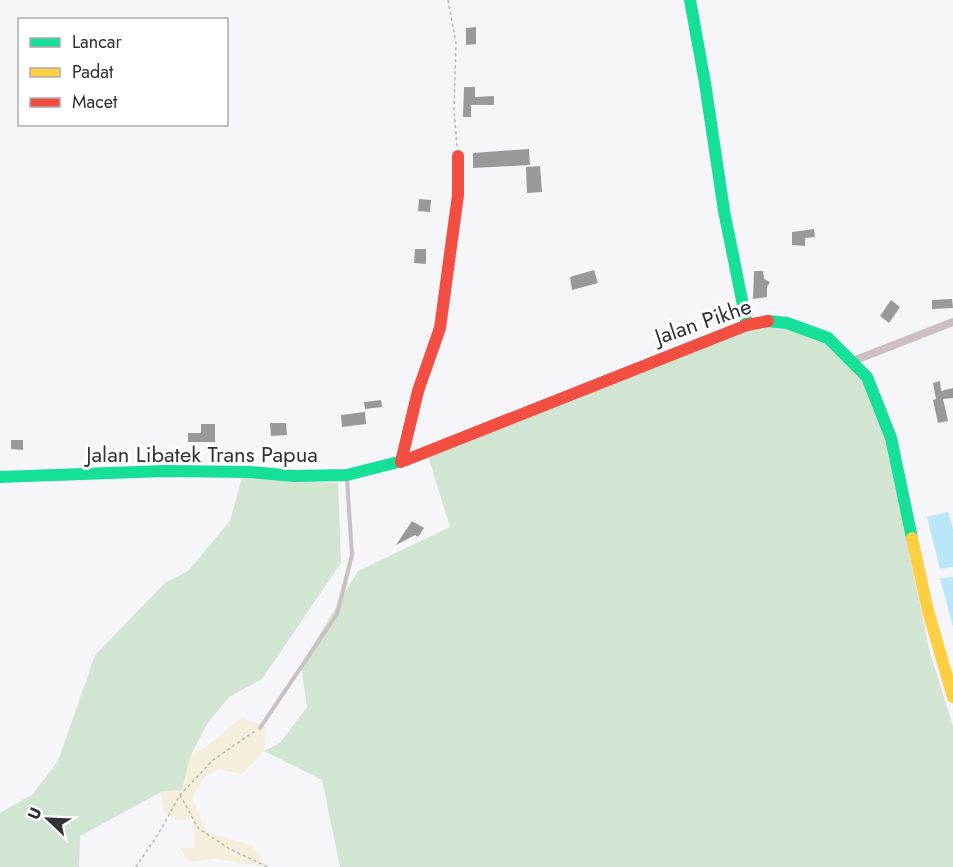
<svg xmlns="http://www.w3.org/2000/svg" width="953" height="867" viewBox="0 0 953 867" font-family="Jost,sans-serif">
<rect width="100%" height="100%" fill="#f5f5fa"/>
<!-- green -->
<g fill="#d2e4d2">
<path d="M779,324L818,336L858,375L873,400L887,448L930,653L953,726V867H340L322,780L264,751L280,743L307,707L301,665L358,571L450,527L428,456L746,329Z"/>
<path d="M242,477L338,483L341,563L262,679L229,697L207,724L191,755L182,790L161,792L80,836L79,867H0V813L33,794L58,761L95,655L165,583L188,571L230,521Z"/>
</g>
<!-- sand -->
<path fill="#f4efdd" d="M242,717L266,727L264,751L242,774L219,769L205,776L192,798L207,832L253,846L267,867L216,859L189,862L180,848H195L192,817L180,821L164,813L161,792L182,790L191,755L206,747Z"/>
<!-- water -->
<g fill="#bbe6f9">
<path d="M948,512L953,529V567L940,569L927,517Z"/>
<path d="M953,577V627L940,578Z"/>
</g>
<!-- building -->
<g fill="#99999c">
<path d="M476,27V44L466,45V28Z"/>
<path d="M464,87H475V97L494,96V105H471V117H463Z"/>
<path d="M529,149L530,165L473,168V153Z"/>
<path d="M540,166L542,192L527,193L526,167Z"/>
<path d="M419,199L431,200L430,212L418,211Z"/>
<path d="M814,229L815,237L805,238V246L792,245V232Z"/>
<path d="M415,249H426V264L414,263Z"/>
<path d="M594,270L598,283L572,290L570,277Z"/>
<path d="M754,271H763L764,279L770,282L767,287V297L753,299Z"/>
<path d="M952,299L953,308L932,309V300Z"/>
<path d="M891,300L900,307L889,323L880,316Z"/>
<path d="M940,381L941,391L953,388V398L943,399L948,421L938,423L933,400L936,399L933,383Z"/>
<path d="M381,400L382,407L365,409L364,402Z"/>
<path d="M365,412L366,424L342,427L341,415Z"/>
<path d="M270,423H286L287,435L271,436Z"/>
<path d="M201,424H215V442H188V433H201Z"/>
<path d="M11,440H23V450L11,449Z"/>
<path d="M412,521L424,528L418,537L415,535L396,545Z"/>
</g>
<g fill="none" stroke-linecap="round" stroke-linejoin="round">
<!-- path -->
<g stroke="#bab4b5" stroke-width="1.5" stroke-dasharray="3 3" stroke-linecap="butt">
<path d="M448,0L456,43L454,110L457,146"/>
<path d="M180,795L198,828L230,849L268,867"/>
<path d="M136,867L160,831L180,795L213,760L255,731"/>
</g>
<!-- lane -->
<path stroke="#cabfc1" stroke-width="4" d="M260,728L337,614L352,555L347,479"/>
<!-- street -->
<path stroke="#cabfc1" stroke-width="8" d="M853,361L953,322"/>
<!-- fast -->
<g stroke="#16e098" stroke-width="12">
<path d="M690,0L705,83L724,211L747,325"/>
<path d="M768,321L787,323L828,338L867,377L891,438L912,538"/>
<path d="M0,477L165,471L250,472L294,476L347,475L406,460"/>
</g>
<!-- slow -->
<path stroke="#ffcf43" stroke-width="12" d="M912,538L928,611L953,697"/>
<!-- jam -->
<g stroke="#f24e42" stroke-width="12">
<path d="M406,460L747,325L768,321"/>
<path d="M401,462L418,391L440,328L458,195V156"/>
</g>
</g>
<g text-anchor="middle" dominant-baseline="central" stroke-width="6" stroke-linejoin="round" paint-order="stroke">
<!-- street labels -->
<g font-size="22" fill="#303035" stroke="#fff">
<text transform="translate(703 321) rotate(-19)">Jalan Pikhe</text>
<text x="202" y="454">Jalan Libatek Trans Papua</text>
</g>
</g>
<!-- legend -->
<rect x="18" y="18" width="210" height="108" fill="#ffffff" stroke="#acacae" stroke-width="1.5"/>
<rect x="30" y="38" width="30" height="9" fill="#16e098" stroke="#acacae" stroke-width="1.5"/>
<text x="72" y="48" font-size="18" fill="#303035">Lancar</text>
<rect x="30" y="68" width="30" height="9" fill="#ffcf43" stroke="#acacae" stroke-width="1.5"/>
<text x="72" y="78" font-size="18" fill="#303035">Padat</text>
<rect x="30" y="98" width="30" height="9" fill="#f24e42" stroke="#acacae" stroke-width="1.5"/>
<text x="72" y="108" font-size="18" fill="#303035">Macet</text>
<!-- north arrow -->
<g transform="translate(48 819) rotate(293)" stroke="#ffffff" stroke-width="4.5" paint-order="stroke">
<path d="M0-4.5L10 22L0 15L-10 22Z" fill="#303035"/>
<text y="-9" font-size="16" font-weight="bold" text-anchor="middle" fill="#303035">U</text>
</g>
</svg>
